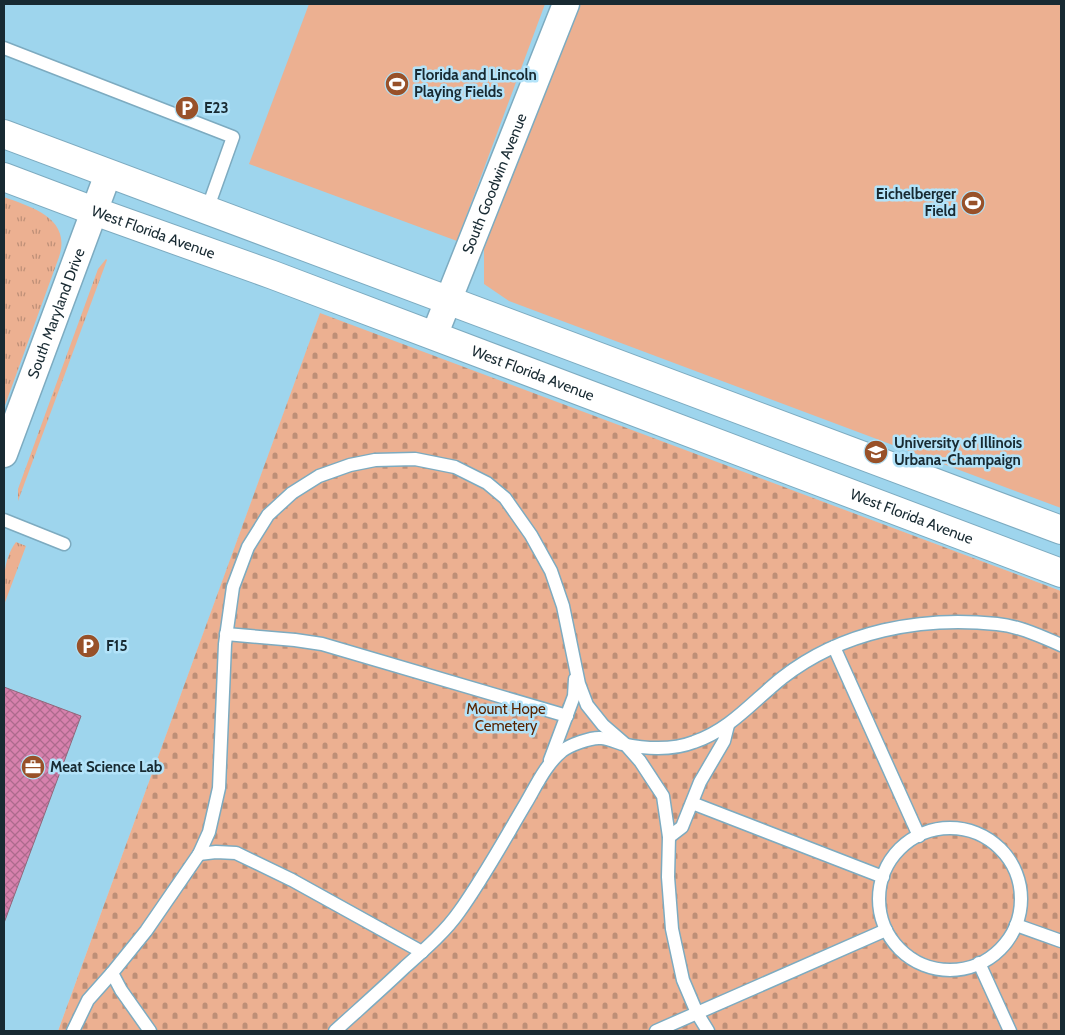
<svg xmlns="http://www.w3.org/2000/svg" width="1065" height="1035" viewBox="0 0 1065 1035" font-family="Cabin,sans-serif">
<defs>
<pattern id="grass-tufts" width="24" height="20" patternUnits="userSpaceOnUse" patternTransform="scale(1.25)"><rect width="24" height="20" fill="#ecb091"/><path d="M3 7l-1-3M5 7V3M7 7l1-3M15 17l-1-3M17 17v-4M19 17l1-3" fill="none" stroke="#be8f77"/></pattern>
<pattern id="cemetery-stones" width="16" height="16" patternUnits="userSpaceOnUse" patternTransform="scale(1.25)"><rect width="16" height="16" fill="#ecb091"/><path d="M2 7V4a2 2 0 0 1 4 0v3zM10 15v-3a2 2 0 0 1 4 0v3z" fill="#be8f77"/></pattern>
<pattern id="building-cross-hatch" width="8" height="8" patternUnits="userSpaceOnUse" patternTransform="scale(1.25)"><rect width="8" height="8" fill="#d781ad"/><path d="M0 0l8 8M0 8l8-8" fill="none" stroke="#ad6a8d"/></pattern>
</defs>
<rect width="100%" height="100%" fill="#b3e3f9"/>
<!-- built -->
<path fill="#9ed5ed" d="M4,4H1061V591L320,314L58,1031H4Z"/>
<!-- grass -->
<g fill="url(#grass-tufts)">
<path d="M4,197C31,207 72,218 59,257L4,408Z"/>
<path d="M106,259L107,260L18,501V489L98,269Z"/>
<path d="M16,542L26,546L4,605C4,583 2,561 16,542Z"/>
</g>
<!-- cemetery -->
<path fill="url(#cemetery-stones)" d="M320,313L1061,591V1031H58Z"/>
<!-- garden -->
<g fill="#ecb091">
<path d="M309,4H545L457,241L249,164Z"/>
<path d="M580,4H1061V508L509,301L484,284V249L491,226Z"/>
</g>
<!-- building -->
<path fill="url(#building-cross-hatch)" stroke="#8f687b" d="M4,687L81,716L4,923Z"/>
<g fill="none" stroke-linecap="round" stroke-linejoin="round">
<!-- lane casing -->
<g stroke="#7dabc0" stroke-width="15">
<g id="lane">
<path d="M4,48L233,137L207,210"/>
<path d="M4,520L64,544"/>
<path d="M226,634L295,640L322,644L567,716"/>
<path d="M834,647L919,836"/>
<path d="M550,760L574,696L575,679"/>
<path d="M692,803L883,877"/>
<circle cx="950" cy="899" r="71"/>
<path d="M669,837L682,827L700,782L724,741L728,725"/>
<path d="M199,854L216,852L236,853L292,880L422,952"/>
<path d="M1016,925L1061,941"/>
<path d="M979,963L1010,1031"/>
<path d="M112,973L121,990L150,1031"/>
<path d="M73,1031L88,1000L112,973L146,931L199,854L209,832L219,788L225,644L233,587L248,547L268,515L292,493L319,476L350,465L375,460L415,459L455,467L487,483L505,498L531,535L551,571L563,606L579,684L587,705L603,725L625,744L640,761L663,796L669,837L668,877L672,929L683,980L697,1013L708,1031"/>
<path d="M335,1031C358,1010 382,989 405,967C424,950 445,932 459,912C484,877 504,840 526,803C536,786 546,764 562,751C570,745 591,737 601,738C607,738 616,742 622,744C646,749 671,751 694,742C730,730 753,701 782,678C842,631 921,616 997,624C1019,626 1040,636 1061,645"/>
<path d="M656,1031L886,930"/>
</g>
</g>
<!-- street casing -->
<g stroke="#7dabc0" stroke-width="29">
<g id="street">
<path id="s1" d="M434,336L566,4"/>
<path id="s2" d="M4,454L108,174"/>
</g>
</g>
<!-- secondary casing -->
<g stroke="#7dabc0" stroke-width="30">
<g id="secondary">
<path d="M4,134L1061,530"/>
<path id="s3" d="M4,177L94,211L273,275L1061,573"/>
</g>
</g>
<!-- lane -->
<use href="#lane" stroke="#fff" stroke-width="12"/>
<!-- street -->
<use href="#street" stroke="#fff" stroke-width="26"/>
<!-- secondary -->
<use href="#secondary" stroke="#fff" stroke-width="28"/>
</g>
<!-- icons -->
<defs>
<g id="stadium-disc" transform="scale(1.25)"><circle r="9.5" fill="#985129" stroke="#b3e3f9"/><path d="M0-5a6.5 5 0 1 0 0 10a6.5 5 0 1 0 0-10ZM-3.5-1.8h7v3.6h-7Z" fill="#fff"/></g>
<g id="parking-disc" transform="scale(1.25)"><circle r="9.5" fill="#985129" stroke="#b3e3f9"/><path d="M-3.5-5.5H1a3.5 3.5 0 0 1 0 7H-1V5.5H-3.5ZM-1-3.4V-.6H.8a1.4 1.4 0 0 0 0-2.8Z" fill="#fff"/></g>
<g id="university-disc" transform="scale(1.25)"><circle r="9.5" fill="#985129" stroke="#b3e3f9"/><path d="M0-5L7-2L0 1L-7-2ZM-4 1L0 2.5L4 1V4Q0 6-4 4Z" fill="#fff"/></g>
<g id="office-disc" transform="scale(1.25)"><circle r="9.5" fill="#985129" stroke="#b3e3f9"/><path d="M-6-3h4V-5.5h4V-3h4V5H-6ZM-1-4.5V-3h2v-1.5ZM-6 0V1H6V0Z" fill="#fff"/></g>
</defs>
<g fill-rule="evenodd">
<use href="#stadium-disc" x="397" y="84"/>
<use href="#parking-disc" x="187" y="108"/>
<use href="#stadium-disc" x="973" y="203"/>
<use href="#university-disc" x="876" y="452"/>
<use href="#parking-disc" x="88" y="646"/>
<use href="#office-disc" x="33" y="767"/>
</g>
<g text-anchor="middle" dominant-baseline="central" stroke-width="5" stroke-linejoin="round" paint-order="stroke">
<!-- poi labels -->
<g font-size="15" font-weight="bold" fill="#182a32" stroke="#b3e3f9" text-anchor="start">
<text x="414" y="75">Florida and Lincoln<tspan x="414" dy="17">Playing Fields</tspan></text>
<text x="204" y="108">E23</text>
<text x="956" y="194" text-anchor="end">Eichelberger<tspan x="956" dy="17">Field</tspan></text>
<text x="894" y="443">University of Illinois<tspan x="894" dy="17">Urbana-Champaign</tspan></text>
<text x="106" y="646">F15</text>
<text x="50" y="767">Meat Science Lab</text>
</g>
<!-- street labels -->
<g font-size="15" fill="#182a32" stroke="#b3e3f9">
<text stroke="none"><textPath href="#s1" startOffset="164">South Goodwin Avenue</textPath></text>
<text stroke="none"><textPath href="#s3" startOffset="159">West Florida Avenue</textPath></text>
<text stroke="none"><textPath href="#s2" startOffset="150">South Maryland Drive</textPath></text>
<text stroke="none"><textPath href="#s3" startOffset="564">West Florida Avenue</textPath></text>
<text stroke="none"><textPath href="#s3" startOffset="969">West Florida Avenue</textPath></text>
</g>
<!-- park labels -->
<g font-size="15" fill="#592401" stroke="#b3e3f9">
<text x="506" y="709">Mount Hope<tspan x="506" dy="17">Cemetery</tspan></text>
</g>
</g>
<!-- border -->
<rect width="1065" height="1035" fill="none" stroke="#182a32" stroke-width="10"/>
</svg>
